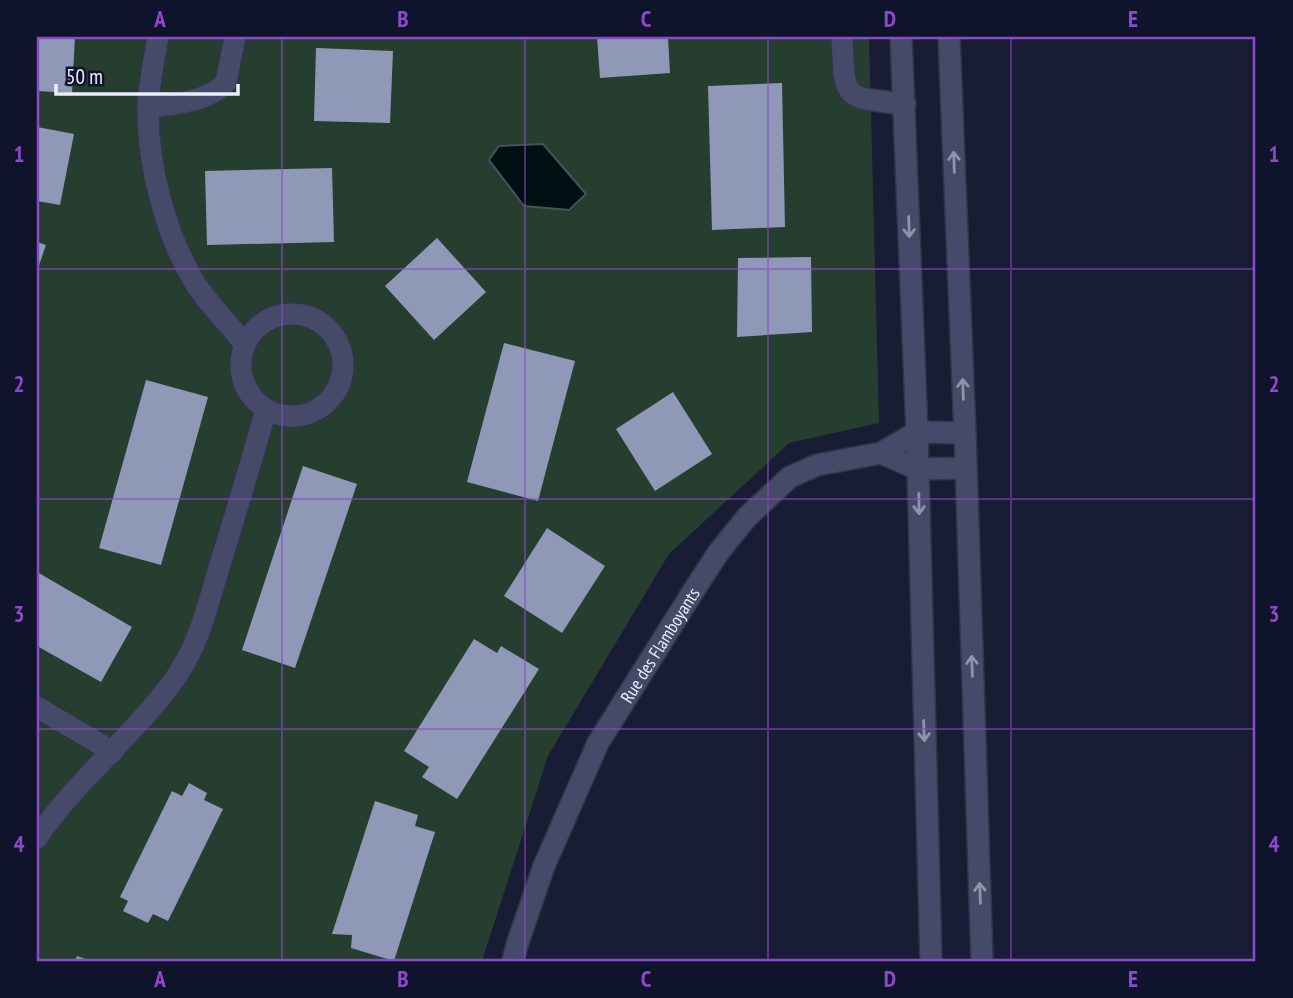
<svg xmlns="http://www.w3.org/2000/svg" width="1293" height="998" viewBox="0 0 1293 998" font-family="'PT Sans Narrow',sans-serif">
<rect width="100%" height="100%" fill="#181c35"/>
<!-- green -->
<path fill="#263e2f" d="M37,37H869L879,423L789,443L669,554L548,756L482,961H37Z"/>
<!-- water -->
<path fill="#001012" stroke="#465358" stroke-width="2" d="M543,144L586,194L569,210L524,206L489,160L499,146Z"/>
<!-- building -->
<g fill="#9098b8">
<path d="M37,37H75L72,93L37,91Z"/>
<path d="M597,37H668L670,73L600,78Z"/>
<path d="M316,48L393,51L390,123L314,121Z"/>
<path d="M782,83L785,227L712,230L708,86Z"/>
<path d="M37,127L74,134L60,205L37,201Z"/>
<path d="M332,168L334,242L207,245L205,171Z"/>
<path d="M437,238L486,292L434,340L385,286Z"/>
<path d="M37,242L46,245L37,271Z"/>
<path d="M811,257L812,332L737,337L738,258Z"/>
<path d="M504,343L575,361L538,501L467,482Z"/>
<path d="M146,380L208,397L161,565L99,548Z"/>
<path d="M673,392L712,454L655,491L616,429Z"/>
<path d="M303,466L357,484L295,668L242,650Z"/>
<path d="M547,528L605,566L562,633L504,596Z"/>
<path d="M37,572L132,627L101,682L37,646Z"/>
<path d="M474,639L497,653L501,646L539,669L457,799L422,777L429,767L404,751Z"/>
<path d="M189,783L207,793L204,800L223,809L168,921L153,914L148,923L123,911L128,901L120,897L172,791L182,796Z"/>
<path d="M375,801L418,815L415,826L435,832L394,961L351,948L352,935L332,934Z"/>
<path d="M77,956L91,961H75Z"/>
</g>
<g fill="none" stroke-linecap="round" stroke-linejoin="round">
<!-- minor casing -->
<g stroke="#333449" stroke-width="24">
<g id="minor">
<path d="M158,37C154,61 148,86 148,111C148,168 167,239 197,286C211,307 230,325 245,345"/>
<path d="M842,37C845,101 841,97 905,104"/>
<path d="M901,37L917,432L931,961"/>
<path d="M949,37L965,433L982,961"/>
<path d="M148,108C172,104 210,102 226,82L235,37"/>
<circle cx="292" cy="365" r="51"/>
<path d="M881,453L917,432L965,433"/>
<path d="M37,707L113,752"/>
<path d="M37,838C77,779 135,735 176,677C201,641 209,599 222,558C237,509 252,459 266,410"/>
<path id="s1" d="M513,961L517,945L544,866L598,743L694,590L718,553L747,517L790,477L817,465L881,453L918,469L966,468"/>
</g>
</g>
<!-- minor -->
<use href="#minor" stroke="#444a67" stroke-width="21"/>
</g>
<!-- one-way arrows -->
<defs><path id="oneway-shaft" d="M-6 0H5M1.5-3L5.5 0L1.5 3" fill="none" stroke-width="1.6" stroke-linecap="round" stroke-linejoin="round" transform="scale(1.75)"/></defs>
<g stroke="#8f94aa">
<use href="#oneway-shaft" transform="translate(954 162) rotate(-92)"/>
<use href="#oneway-shaft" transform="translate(909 227) rotate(88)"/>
<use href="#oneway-shaft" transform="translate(963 389) rotate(-92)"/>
<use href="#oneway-shaft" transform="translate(919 504) rotate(89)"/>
<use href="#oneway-shaft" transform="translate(972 666) rotate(-92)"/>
<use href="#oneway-shaft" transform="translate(924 731) rotate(88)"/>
<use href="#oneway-shaft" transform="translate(980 893) rotate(-92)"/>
</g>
<!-- grid -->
<path fill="none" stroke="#8c49c8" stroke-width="2" stroke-opacity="0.55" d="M282,37V961M525,37V961M768,37V961M1011,37V961M37,269H1256M37,499H1256M37,729H1256"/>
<g text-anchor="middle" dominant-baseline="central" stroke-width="7" stroke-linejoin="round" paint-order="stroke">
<!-- street labels -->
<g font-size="18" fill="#eaeefc" stroke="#0f132b">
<text stroke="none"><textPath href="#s1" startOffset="350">Rue des Flamboyants</textPath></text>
</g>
</g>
<!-- border -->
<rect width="1293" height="998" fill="none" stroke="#0f132b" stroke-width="77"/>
<!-- scale -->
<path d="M56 84v10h182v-10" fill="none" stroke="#eaeefc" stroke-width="3.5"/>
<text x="66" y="84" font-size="21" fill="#eaeefc" stroke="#0f132b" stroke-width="5" paint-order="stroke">50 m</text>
<rect x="38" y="38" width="1216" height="922" fill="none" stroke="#8c49c8" stroke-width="2.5"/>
<g font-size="23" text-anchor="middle" font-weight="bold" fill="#8c49c8">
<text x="160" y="27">A</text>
<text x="403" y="27">B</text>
<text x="646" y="27">C</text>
<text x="890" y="27">D</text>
<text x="1133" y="27">E</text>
<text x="19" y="162">1</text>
<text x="1274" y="162">1</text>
<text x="19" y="392">2</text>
<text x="1274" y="392">2</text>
<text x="19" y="622">3</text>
<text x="1274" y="622">3</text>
<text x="19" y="852">4</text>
<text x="1274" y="852">4</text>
<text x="160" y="987">A</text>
<text x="403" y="987">B</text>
<text x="646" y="987">C</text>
<text x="890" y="987">D</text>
<text x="1133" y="987">E</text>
</g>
</svg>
